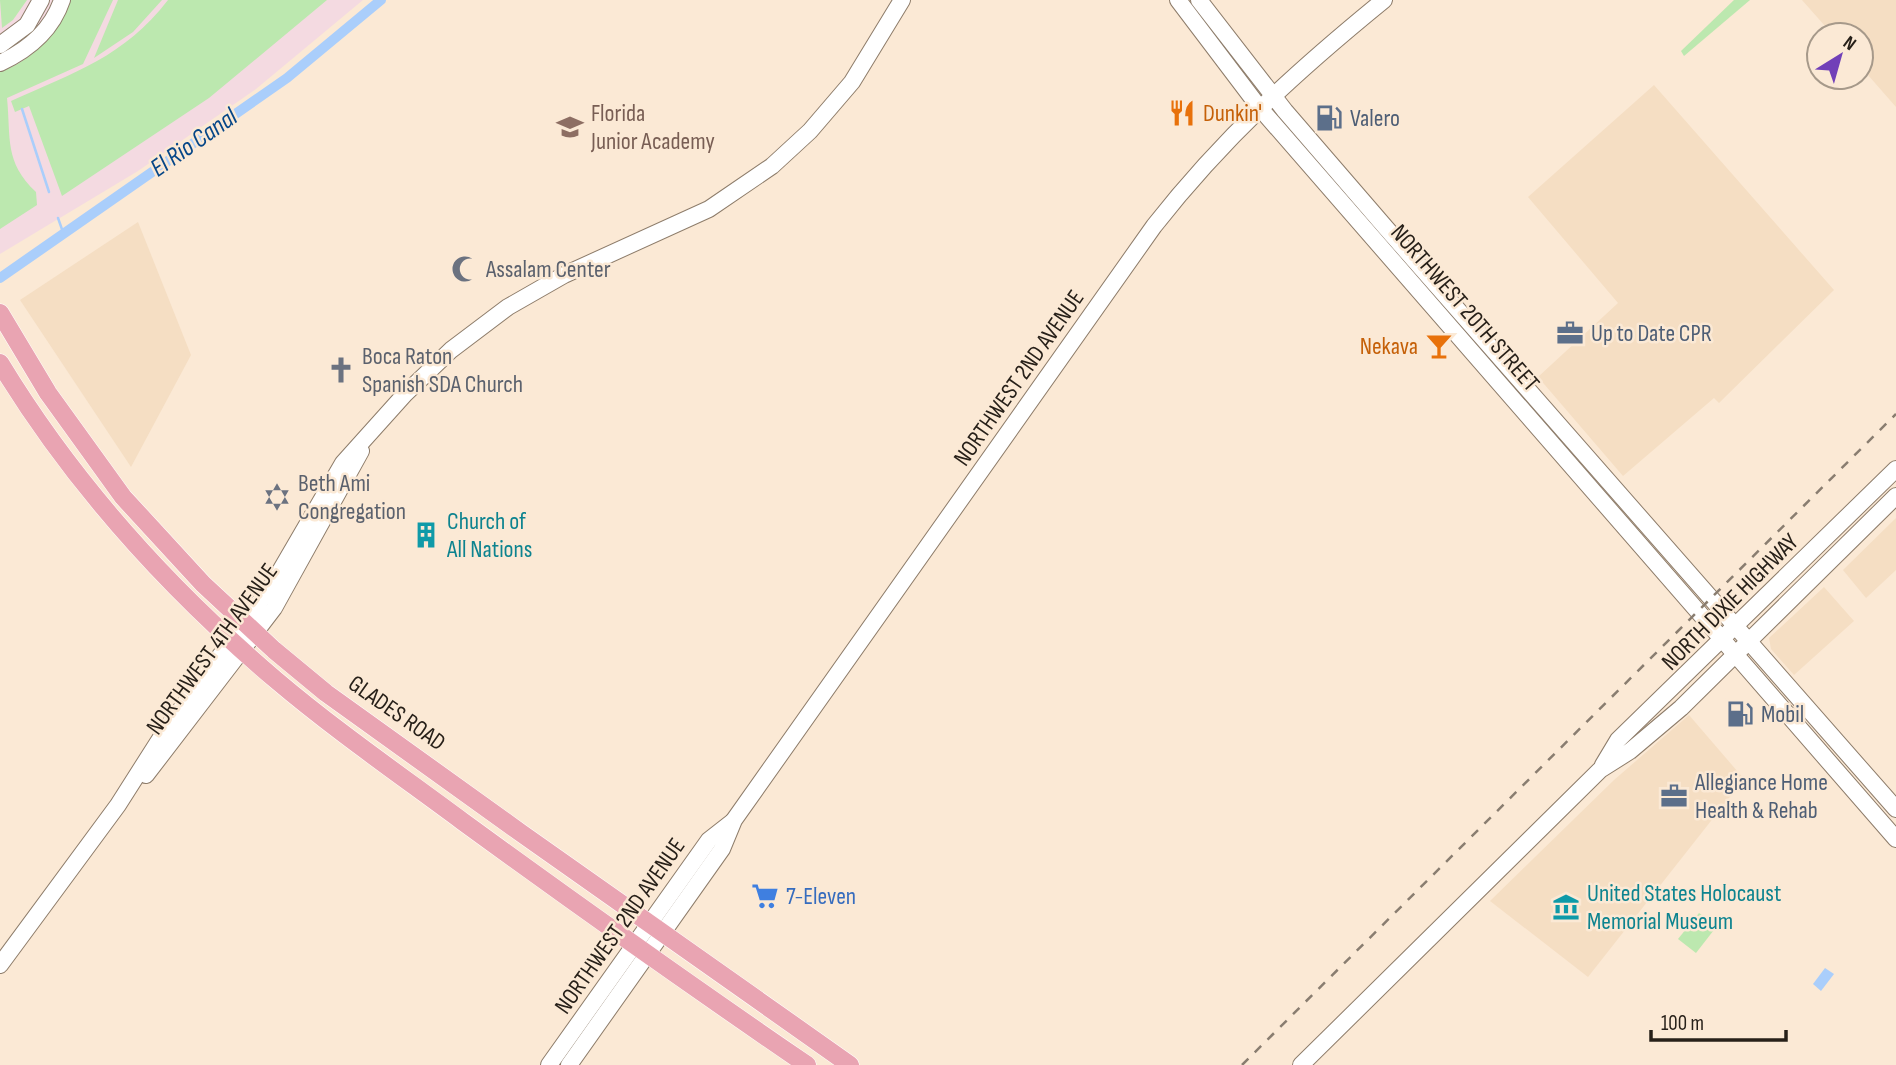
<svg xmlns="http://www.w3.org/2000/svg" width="1896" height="1065" viewBox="0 0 1896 1065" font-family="'Sofia Sans Condensed',sans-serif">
<rect width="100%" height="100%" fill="#fbe9d5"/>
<!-- built -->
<g fill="#f5dec3">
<path d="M1802,0H1896V107L1861,67V35H1833Z"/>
<path d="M1654,85L1834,290L1719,403L1714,398L1623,476L1538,377L1618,303L1528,197Z"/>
<path d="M138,222L191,355L131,467L20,300Z"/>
<path d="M1896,518V570L1866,598L1843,570Z"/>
<path d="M1824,587L1854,621L1794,675L1771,649L1769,638Z"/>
<path d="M1689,715L1744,779L1588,977L1490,901L1614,780Z"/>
</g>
<!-- education -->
<path fill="#f4dae1" d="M0,0H363L256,89L138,171L0,254Z"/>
<!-- green -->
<g fill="#bce8af">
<path d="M0,0H27L13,20L2,28Z"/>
<path d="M71,0H113L83,64L7,98C11,138 4,162 36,192L37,205L0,229V72C35,59 56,34 71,0Z"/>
<path d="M118,0H162L133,32L94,58Z"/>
<path d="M168,0H327L209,98L62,196L29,106L15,112L11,101C75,72 124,57 168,0Z"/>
<path d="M1734,0H1750L1684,56L1681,51Z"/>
<path d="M1699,913L1717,926L1696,953L1678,939Z"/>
</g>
<!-- water -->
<path fill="#aacefb" d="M1825,968L1834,974L1821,991L1813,984Z"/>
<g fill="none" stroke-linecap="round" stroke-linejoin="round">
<!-- stream -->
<g stroke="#aacefb" stroke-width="2.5">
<path d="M22,109L49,192"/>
<path d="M58,218L64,235"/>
</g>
<!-- canal -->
<path stroke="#aacefb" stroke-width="10" d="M0,278L287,78L381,0"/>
<!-- secondary casing -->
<g stroke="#8d7c6a" stroke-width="18">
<g id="secondary">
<path d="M1178,0L1259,107L1896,839"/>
<path d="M1199,0L1285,111L1386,228L1896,809"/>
<path d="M0,45L27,25L41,0"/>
<path d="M0,63C28,50 52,30 62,0"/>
<path d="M1603,765L1618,740L1896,469"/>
<path d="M146,775L274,608L361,451"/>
<path d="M0,965L118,805L167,728L272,585L343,463L405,394L451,350L508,307L564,275L709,209L772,166L810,131L852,82L902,0"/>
<path d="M549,1065L709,840L732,822"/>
<path d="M569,1065L722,849L734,820L1154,226C1223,138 1298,70 1384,0"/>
<path d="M1301,1065L1600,770L1630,751L1681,708L1896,496"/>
</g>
</g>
<!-- primary casing -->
<g stroke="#fff" stroke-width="19">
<g id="primary">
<path d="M0,313L48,393L123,497L203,584L274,650L326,693L521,833L850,1065"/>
<path d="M0,363C73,483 170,590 276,680C335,730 400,775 462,821C576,904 690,985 807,1065"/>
</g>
</g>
<!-- secondary -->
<use href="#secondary" stroke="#fff" stroke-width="16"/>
<!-- primary -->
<use href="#primary" stroke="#e9a4b2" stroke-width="18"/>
<!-- rail -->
<path stroke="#897d70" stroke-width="2.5" stroke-dasharray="9 9" stroke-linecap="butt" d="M1242,1065L1896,414"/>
</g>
<!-- icons -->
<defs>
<g id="restaurant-bare" transform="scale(2.1)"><path d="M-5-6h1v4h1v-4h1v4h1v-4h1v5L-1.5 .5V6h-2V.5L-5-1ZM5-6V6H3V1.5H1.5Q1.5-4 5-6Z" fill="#e8710a" stroke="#fbe9d5" stroke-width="2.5" paint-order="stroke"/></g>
<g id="fuel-bare" transform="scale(2.1)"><path d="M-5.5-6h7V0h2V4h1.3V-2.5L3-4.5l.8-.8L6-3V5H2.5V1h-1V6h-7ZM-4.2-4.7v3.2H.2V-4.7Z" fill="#5c6f8a" stroke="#fbe9d5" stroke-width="2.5" paint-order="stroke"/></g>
<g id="school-bare" transform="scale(2.1)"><path d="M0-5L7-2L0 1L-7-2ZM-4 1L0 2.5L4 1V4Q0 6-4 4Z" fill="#8d6e63" stroke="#fbe9d5" stroke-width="2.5" paint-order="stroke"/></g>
<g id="mosque-bare" transform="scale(2.1)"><path d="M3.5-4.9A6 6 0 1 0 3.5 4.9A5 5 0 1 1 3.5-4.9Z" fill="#6b7280" stroke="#fbe9d5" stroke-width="2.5" paint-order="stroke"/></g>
<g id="office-bare" transform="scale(2.1)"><path d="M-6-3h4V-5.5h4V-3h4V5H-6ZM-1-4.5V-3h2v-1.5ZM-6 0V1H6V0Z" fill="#5c6f8a" stroke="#fbe9d5" stroke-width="2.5" paint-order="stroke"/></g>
<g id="bar-bare" transform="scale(2.1)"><path d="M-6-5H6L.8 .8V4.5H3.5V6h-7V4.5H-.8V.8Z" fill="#e8710a" stroke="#fbe9d5" stroke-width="2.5" paint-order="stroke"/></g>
<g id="church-bare" transform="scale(2.1)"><path d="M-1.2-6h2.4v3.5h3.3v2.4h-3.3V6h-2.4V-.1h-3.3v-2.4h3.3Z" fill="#6b7280" stroke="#fbe9d5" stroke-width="2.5" paint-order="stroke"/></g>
<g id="synagogue-bare" transform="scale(2.1)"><path d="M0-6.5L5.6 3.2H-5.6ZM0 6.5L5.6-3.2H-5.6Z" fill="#6b7280" stroke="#fbe9d5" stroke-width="2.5" paint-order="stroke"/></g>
<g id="building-bare" transform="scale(2.1)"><path d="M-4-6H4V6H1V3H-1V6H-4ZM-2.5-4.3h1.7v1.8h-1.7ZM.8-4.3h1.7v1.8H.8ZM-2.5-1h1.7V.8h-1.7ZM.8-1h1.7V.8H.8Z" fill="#0f9aa8" stroke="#fbe9d5" stroke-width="2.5" paint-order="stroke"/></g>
<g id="supermarket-bare" transform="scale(2.1)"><path d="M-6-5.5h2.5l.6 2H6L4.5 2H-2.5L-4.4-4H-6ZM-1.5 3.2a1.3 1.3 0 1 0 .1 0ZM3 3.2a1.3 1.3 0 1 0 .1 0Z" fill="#3f7fe0" stroke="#fbe9d5" stroke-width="2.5" paint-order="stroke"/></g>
<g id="museum-bare" transform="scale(2.1)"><path d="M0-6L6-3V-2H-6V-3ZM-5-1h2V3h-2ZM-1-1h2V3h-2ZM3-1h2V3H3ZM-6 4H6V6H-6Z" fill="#0f9aa8" stroke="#fbe9d5" stroke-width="2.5" paint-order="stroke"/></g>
</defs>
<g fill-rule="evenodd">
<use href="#restaurant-bare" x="1182" y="113"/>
<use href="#fuel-bare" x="1329" y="118"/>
<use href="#school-bare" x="570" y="127"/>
<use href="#mosque-bare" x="465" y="269"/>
<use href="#office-bare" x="1570" y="333"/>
<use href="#bar-bare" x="1439" y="346"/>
<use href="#church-bare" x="341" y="370"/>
<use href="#synagogue-bare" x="277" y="497"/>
<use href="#building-bare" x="426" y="535"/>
<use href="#fuel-bare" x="1740" y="714"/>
<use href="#office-bare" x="1674" y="796"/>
<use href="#supermarket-bare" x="765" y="896"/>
<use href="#museum-bare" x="1566" y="907"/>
</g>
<g text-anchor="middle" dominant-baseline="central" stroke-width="5" stroke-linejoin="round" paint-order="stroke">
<!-- education labels -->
<g font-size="24" fill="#785e54" stroke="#fbe9d5" text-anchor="start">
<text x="591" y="113">Florida<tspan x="591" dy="28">Junior Academy</tspan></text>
</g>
<!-- food labels -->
<g font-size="24" fill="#c56008" stroke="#fbe9d5" text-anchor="start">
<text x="1203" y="113">Dunkin'</text>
<text x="1418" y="346" text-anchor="end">Nekava</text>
</g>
<!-- service labels -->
<g font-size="24" fill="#4e5e75" stroke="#fbe9d5" text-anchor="start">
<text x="1350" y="118">Valero</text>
<text x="1591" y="333">Up to Date CPR</text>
<text x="1761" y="714">Mobil</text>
<text x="1695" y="782">Allegiance Home<tspan x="1695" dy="28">Health &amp; Rehab</tspan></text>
</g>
<!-- worship labels -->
<g font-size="24" fill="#5b616d" stroke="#fbe9d5" text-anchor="start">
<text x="486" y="269">Assalam Center</text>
<text x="362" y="356">Boca Raton<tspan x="362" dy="28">Spanish SDA Church</tspan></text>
<text x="298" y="483">Beth Ami<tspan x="298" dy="28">Congregation</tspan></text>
</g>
<!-- street labels -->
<g font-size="24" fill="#272019" stroke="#fbe9d5">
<text transform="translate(1465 308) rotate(49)">NORTHWEST 20TH STREET</text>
<text transform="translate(1019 378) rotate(-55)">NORTHWEST 2ND AVENUE</text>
<text transform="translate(1730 602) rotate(-45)">NORTH DIXIE HIGHWAY</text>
<text transform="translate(212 649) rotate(-54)">NORTHWEST 4TH AVENUE</text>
<text transform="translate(397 713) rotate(35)">GLADES ROAD</text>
<text transform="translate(620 926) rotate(-55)">NORTHWEST 2ND AVENUE</text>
</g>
<!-- culture labels -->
<g font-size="24" fill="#0d838f" stroke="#fbe9d5" text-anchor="start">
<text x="447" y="521">Church of<tspan x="447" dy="28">All Nations</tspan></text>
<text x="1587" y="893">United States Holocaust<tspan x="1587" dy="28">Memorial Museum</tspan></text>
</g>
<!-- shop labels -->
<g font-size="24" fill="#366cbe" stroke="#fbe9d5" text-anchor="start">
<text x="786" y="896">7-Eleven</text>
</g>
<!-- water labels -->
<g font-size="26" font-style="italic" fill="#054687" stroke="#fbe9d5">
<text transform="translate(194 143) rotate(-35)">El Rio Canal</text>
</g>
</g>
<!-- north arrow -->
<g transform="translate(1840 56) rotate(37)"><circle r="33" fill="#fbe9d5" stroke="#a6998a" stroke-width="2"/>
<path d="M0-5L12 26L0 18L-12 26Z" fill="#7140b8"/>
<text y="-10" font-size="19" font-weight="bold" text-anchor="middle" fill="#272019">N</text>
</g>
<!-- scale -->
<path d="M1651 1030v10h135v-10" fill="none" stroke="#272019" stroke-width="3.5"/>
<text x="1661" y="1030" font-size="21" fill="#272019" stroke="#fbe9d5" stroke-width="5" paint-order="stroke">100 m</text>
</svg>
